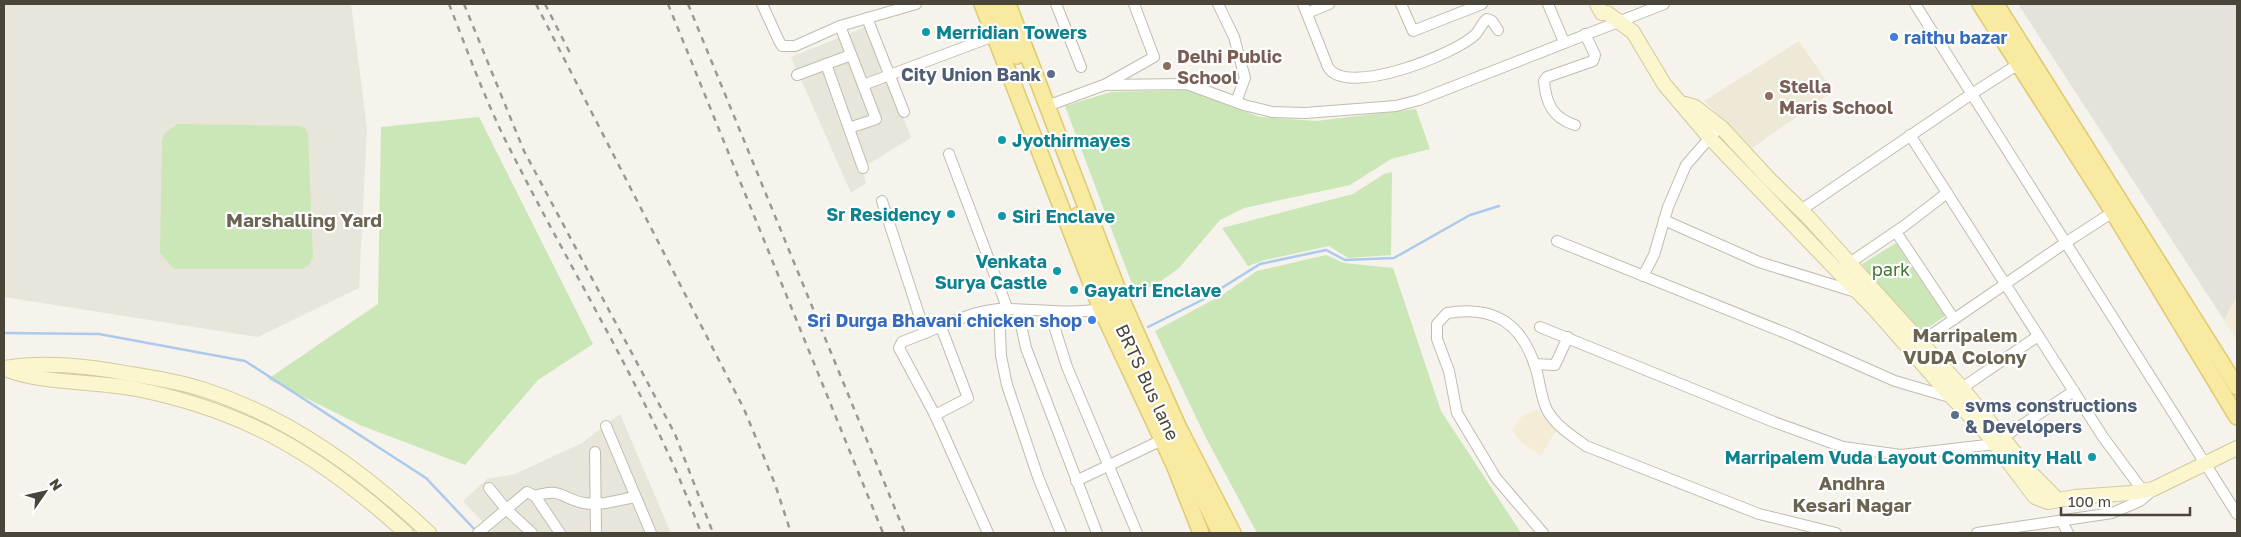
<svg xmlns="http://www.w3.org/2000/svg" width="2241" height="537" viewBox="0 0 2241 537" font-family="'Golos Text',sans-serif">
<rect width="100%" height="100%" fill="#f5f3eb"/>
<!-- residential -->
<g fill="#e8e6da">
<path d="M4,4H351L367,128L359,288L258,337L4,297Z"/>
<path d="M868,26L911,138L862,168L866,183L851,193L791,57Z"/>
<path d="M620,414L671,533H493L463,501L487,479L515,474L582,443Z"/>
</g>
<!-- commercial -->
<g fill="#f5ecd8">
<path d="M2237,296V341L2224,320Z"/>
<path d="M1537,409L1556,430L1541,456L1522,443L1512,430L1522,416Z"/>
</g>
<!-- industrial -->
<path fill="#e5e2dc" d="M2018,4H2237V296L2224,320Z"/>
<!-- education -->
<path fill="#ede9d6" d="M1799,41L1833,91L1752,148L1704,101Z"/>
<!-- green -->
<g fill="#cbe6b7">
<path d="M1186,90L1260,117L1316,121L1416,109L1430,149L1391,159L1350,185L1244,208L1220,220L1179,268L1157,284L1135,292L1065,106L1111,92Z"/>
<path d="M479,117L593,344L538,380L465,465L360,425L268,379L378,304L381,127Z"/>
<path d="M178,124L299,126L306,129L308,135L313,257L309,265L302,269H174L160,253L162,139L166,132Z"/>
<path d="M1392,172L1391,255L1348,258L1329,246L1265,260L1248,266L1222,228L1353,194L1384,174Z"/>
<path d="M1896,243L1945,316L1922,332H1918L1903,317L1862,264Z"/>
<path d="M1326,255L1344,263L1393,268L1441,411L1521,533H1257L1205,436L1155,331L1222,295L1257,271Z"/>
</g>
<g fill="none" stroke-linecap="round" stroke-linejoin="round">
<!-- stream -->
<g stroke="#accaed" stroke-width="2.5">
<path d="M1148,327L1204,299L1260,264L1326,250L1345,260L1394,258L1470,215L1499,206"/>
<path d="M4,333L99,334L245,361L426,478L477,532"/>
</g>
<!-- street casing -->
<g stroke="#c0bcae" stroke-width="12">
<g id="street">
<path d="M762,4L779,41L782,46H795L840,26L916,4"/>
<path d="M1056,4L1081,67"/>
<path d="M1218,4L1234,37L1245,78L1236,102"/>
<path d="M1303,4L1328,67C1346,98 1456,54 1476,34C1480,29 1482,23 1487,19L1492,21L1498,30"/>
<path d="M1401,4L1413,31L1482,4"/>
<path d="M1548,4L1564,42"/>
<path d="M1915,4L2237,514"/>
<path d="M1307,13L1329,4"/>
<path d="M867,18L904,112"/>
<path d="M840,26L863,85"/>
<path d="M826,64L863,168"/>
<path d="M797,75L851,55"/>
<path d="M1106,84L1154,57L1134,4"/>
<path d="M1047,106L1104,85L1187,84L1244,105L1272,112L1305,113L1396,106L1419,100L1664,4"/>
<path d="M1575,125C1553,118 1546,104 1544,81L1547,77L1593,61L1595,55L1585,34"/>
<path d="M849,128L876,119L863,85L994,36"/>
<path d="M1910,135L2103,437L2143,491"/>
<path d="M949,154L1008,310"/>
<path d="M882,201L925,333C949,323 974,311 999,309C1033,308 1067,315 1101,309"/>
<path d="M1801,210L1973,93L2017,65"/>
<path d="M1664,220L1759,262L1856,292"/>
<path d="M1896,232L1954,319"/>
<path d="M1557,241L1793,336L1895,381L1953,398"/>
<path d="M1845,266L1904,226L1947,193"/>
<path d="M1643,276L1654,255L1668,207L1686,165L1720,126"/>
<path d="M999,309L1001,356L1007,385L1038,477L1061,533"/>
<path d="M1018,311L1026,348L1097,533"/>
<path d="M1054,312L1055,329L1067,367L1137,533"/>
<path d="M1540,327L1774,422L1843,447L1901,455L1995,444"/>
<path d="M925,333L902,342L899,348L935,415L988,533"/>
<path d="M1915,346L2065,243L2113,212"/>
<path d="M1534,364L1555,365L1568,337"/>
<path d="M1962,388L2038,336"/>
<path d="M935,415L968,398L941,327"/>
<path d="M606,426L651,533"/>
<path d="M2002,438L2074,391"/>
<path d="M595,452L596,533"/>
<path d="M1076,481L1162,440"/>
<path d="M489,488L506,509L532,533"/>
<path d="M535,496C562,487 562,499 584,503C601,506 618,500 635,497"/>
<path d="M2061,520L2068,533"/>
<path d="M478,533L527,492L535,496L560,533"/>
<path d="M1543,533L1496,478L1457,413L1449,371L1437,339V324L1447,313C1494,305 1522,323 1536,369C1540,382 1541,398 1547,410C1556,426 1571,435 1586,446L1759,514L1836,533"/>
<path d="M1977,533L2112,513L2140,501L2153,490"/>
</g>
</g>
<!-- secondary casing -->
<g stroke="#d1ca9e" stroke-width="16">
<g id="secondary">
<path d="M1597,4L1602,13H1607L1633,32L1664,84L1709,137L1878,313L1946,391L1988,435L2035,497L2048,502L2075,497L2131,493L2153,489L2237,448"/>
<path d="M1685,104L1695,107L1722,128L1769,179L1809,218L1962,388L2033,475L2058,500"/>
<path d="M4,368C46,361 89,366 131,374C156,378 181,382 205,390C291,418 364,472 429,533"/>
<path d="M5,369C46,385 93,380 136,389C248,411 322,457 406,533"/>
</g>
</g>
<!-- primary casing -->
<g stroke="#deca70" stroke-width="18">
<g id="primary">
<path d="M982,4L1101,309L1174,465L1201,533"/>
<path d="M996,4L1017,56"/>
<path d="M1008,4L1121,298L1178,426L1233,533"/>
<path d="M1980,4L2113,212L2237,417"/>
<path d="M1996,4L2237,387"/>
<path d="M1078,215L1137,363L1220,533"/>
</g>
</g>
<!-- street -->
<use href="#street" stroke="#fff" stroke-width="10"/>
<!-- secondary -->
<use href="#secondary" stroke="#fcf6ce" stroke-width="14"/>
<!-- primary -->
<use href="#primary" stroke="#f8eaa1" stroke-width="15"/>
<!-- rail -->
<g stroke="#999" stroke-width="2.5" stroke-dasharray="6 6" stroke-linecap="butt">
<path d="M449,4C469,55 488,108 514,157C577,282 653,402 701,533"/>
<path d="M464,4L524,151L675,434L713,533"/>
<path d="M536,4L744,409L775,484L791,533"/>
<path d="M545,4L570,53"/>
<path d="M668,4L883,533"/>
<path d="M688,4L905,533"/>
</g>
</g>
<!-- markers -->
<g fill="#0f9aa8" stroke="#fff" stroke-width="2">
<circle cx="926" cy="32" r="5"/>
<circle cx="1002" cy="140" r="5"/>
<circle cx="951" cy="214" r="5"/>
<circle cx="1002" cy="216" r="5"/>
<circle cx="1057" cy="271" r="5"/>
<circle cx="1074" cy="290" r="5"/>
<circle cx="2092" cy="457" r="5"/>
</g>
<g fill="#3f7fe0" stroke="#fff" stroke-width="2">
<circle cx="1894" cy="37" r="5"/>
<circle cx="1092" cy="320" r="5"/>
</g>
<g fill="#8d6e63" stroke="#fff" stroke-width="2">
<circle cx="1167" cy="66" r="5"/>
<circle cx="1769" cy="96" r="5"/>
</g>
<g fill="#5c6f8a" stroke="#fff" stroke-width="2">
<circle cx="1051" cy="74" r="5"/>
<circle cx="1955" cy="415" r="5"/>
</g>
<g text-anchor="middle" dominant-baseline="central" stroke-width="4.5" stroke-linejoin="round" paint-order="stroke">
<!-- culture labels -->
<g font-size="18" font-weight="bold" fill="#0d838f" stroke="#fff" text-anchor="start">
<text x="936" y="32">Merridian Towers</text>
<text x="1012" y="140">Jyothirmayes</text>
<text x="941" y="214" text-anchor="end">Sr Residency</text>
<text x="1012" y="216">Siri Enclave</text>
<text x="1047" y="261" text-anchor="end">Venkata<tspan x="1047" dy="21">Surya Castle</tspan></text>
<text x="1084" y="290">Gayatri Enclave</text>
<text x="2082" y="457" text-anchor="end">Marripalem Vuda Layout Community Hall</text>
</g>
<!-- shop labels -->
<g font-size="18" font-weight="bold" fill="#366cbe" stroke="#fff" text-anchor="start">
<text x="1904" y="37">raithu bazar</text>
<text x="1082" y="320" text-anchor="end">Sri Durga Bhavani chicken shop</text>
</g>
<!-- education labels -->
<g font-size="18" font-weight="bold" fill="#785e54" stroke="#fff" text-anchor="start">
<text x="1177" y="56">Delhi Public<tspan x="1177" dy="21">School</tspan></text>
<text x="1779" y="86">Stella<tspan x="1779" dy="21">Maris School</tspan></text>
</g>
<!-- service labels -->
<g font-size="18" font-weight="bold" fill="#4e5e75" stroke="#fff" text-anchor="end">
<text x="1041" y="74">City Union Bank</text>
<text x="1965" y="405" text-anchor="start">svms constructions<tspan x="1965" dy="21">&amp; Developers</tspan></text>
</g>
<!-- park labels -->
<g font-size="18" fill="#42782f" stroke="#fff">
<text x="1891" y="269">park</text>
</g>
<!-- street labels -->
<g font-size="18" fill="#494539" stroke="#fff">
<text transform="translate(1148 382) rotate(65)">BRTS Bus lane</text>
</g>
<!-- neighbourhood labels -->
<g font-size="19" font-weight="bold" fill="#6b6451" stroke="#fff">
<text x="304" y="219">Marshalling Yard</text>
<text x="1965" y="334">Marripalem<tspan x="1965" dy="22">VUDA Colony</tspan></text>
<text x="1852" y="482">Andhra<tspan x="1852" dy="22">Kesari Nagar</tspan></text>
</g>
</g>
<!-- border -->
<rect width="2241" height="537" fill="none" stroke="#494539" stroke-width="10"/>
<!-- north arrow -->
<g transform="translate(45 492) rotate(56)" stroke="#ffffff" stroke-width="4" paint-order="stroke">
<path d="M0-4L9 19L0 12L-9 19Z" fill="#494539"/>
<text y="-8" font-size="14" font-weight="bold" text-anchor="middle" fill="#494539">N</text>
</g>
<!-- scale -->
<path d="M2061 507v8h129v-8" fill="none" stroke="#494539" stroke-width="2.5"/>
<text x="2068" y="507" font-size="15" fill="#494539" stroke="#ffffff" stroke-width="4" paint-order="stroke">100 m</text>
</svg>
